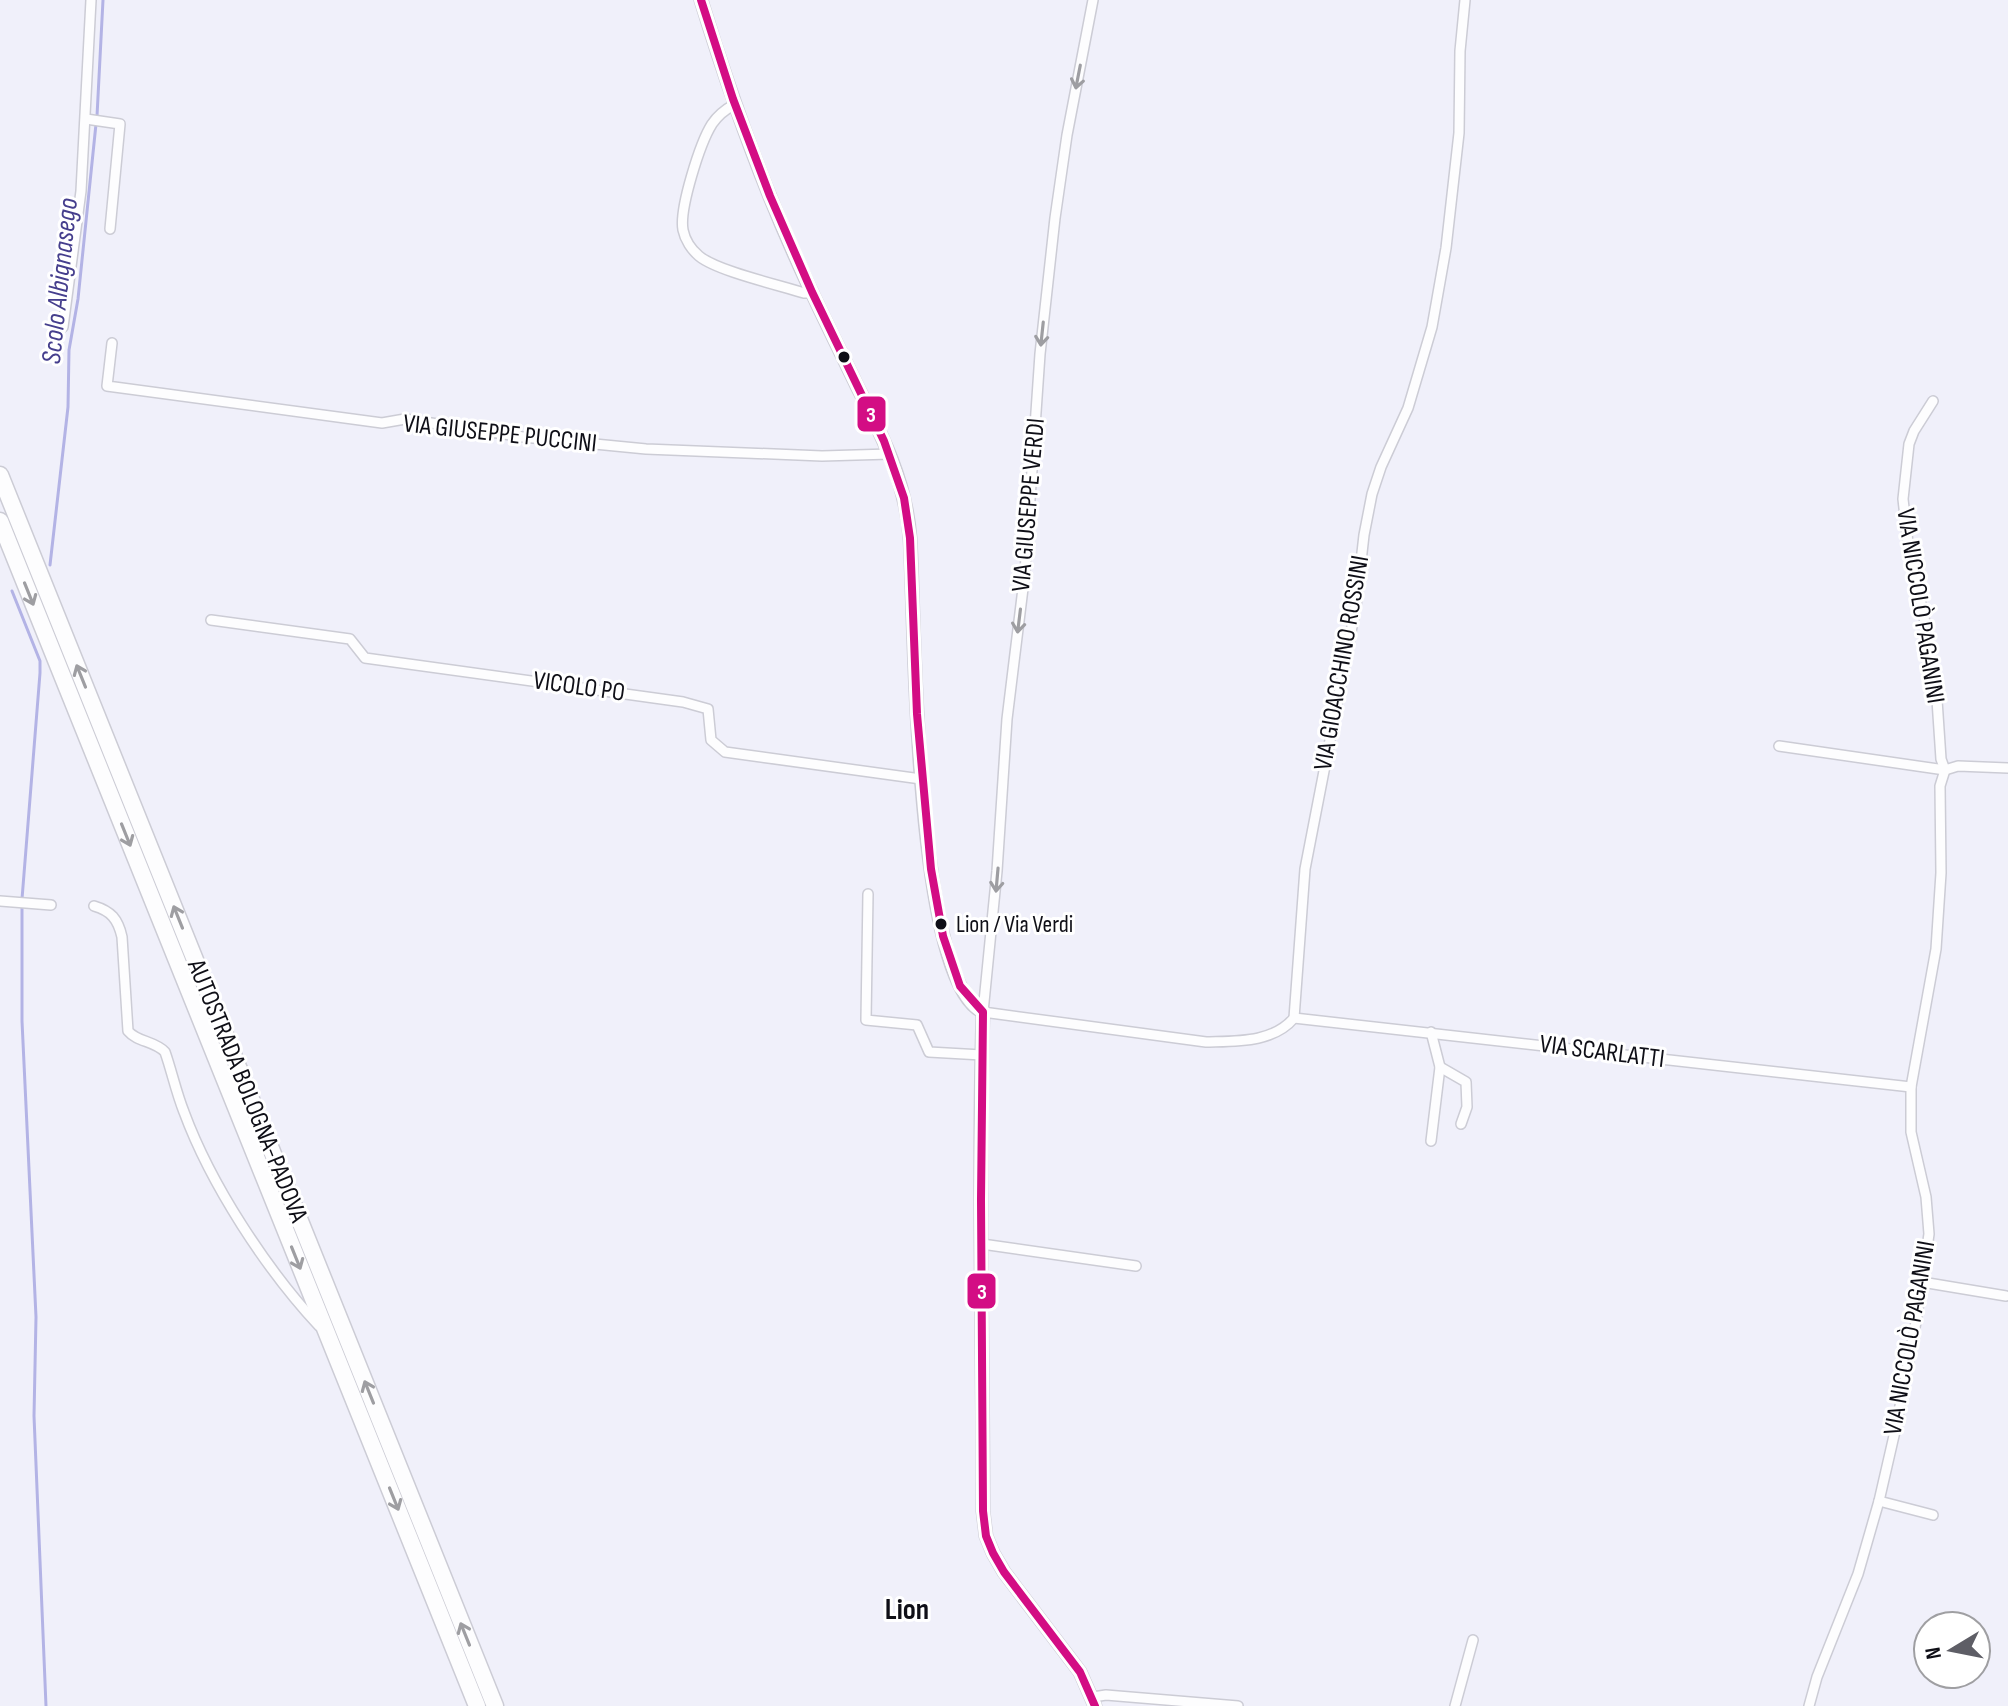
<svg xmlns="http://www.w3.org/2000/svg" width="2008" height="1706" viewBox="0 0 2008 1706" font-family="'Sofia Sans Condensed',sans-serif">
<rect width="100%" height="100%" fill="#f0f0fa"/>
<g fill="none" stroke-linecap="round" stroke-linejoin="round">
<!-- stream -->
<g stroke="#b3b3e5" stroke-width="3">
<path d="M97,116L103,0"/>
<path d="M50,565L68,407L69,350L78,299L96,124"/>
<path d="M12,591L40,661V673L22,899"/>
<path d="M22,906V1021L36,1317L34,1416L46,1706"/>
</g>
<!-- street casing -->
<g stroke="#ccccd5" stroke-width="12">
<g id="street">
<path d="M1093,0L1067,135L1055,218L1040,354L1025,572L1007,719L997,871L983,1012L1206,1042C1236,1041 1273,1043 1294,1018L1305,869L1356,606L1364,535L1372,494L1381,467L1408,408L1432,327L1446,248L1459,133L1460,51L1465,0"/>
<path d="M735,104C726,109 718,115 712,124C700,143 679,209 683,230C685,240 692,250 699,256C717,271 779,285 804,293H812"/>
<path d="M86,119L120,124L110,229"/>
<path d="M63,327L81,191L91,0"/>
<path d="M112,343L107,386L382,423L405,419L523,437L646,449L822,456L890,454"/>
<path d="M211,620L350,639L365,658L683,702L708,709L711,740L725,752L921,779"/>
<path d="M1779,746L1945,770L1958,766L2008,768"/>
<path d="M868,894L866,1020L917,1025L929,1052L982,1055"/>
<path d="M0,901L51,905"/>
<path d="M94,906C111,911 118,919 122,937L128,1031C137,1042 155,1041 165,1052C172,1072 176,1092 184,1112C211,1185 266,1269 319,1326"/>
<path d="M1294,1018L1911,1087"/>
<path d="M1440,1067L1466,1082L1467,1107L1461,1124"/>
<path d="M1431,1141L1440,1067L1431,1032"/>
<path d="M982,1244L1136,1266"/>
<path d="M1922,1282L2006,1296"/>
<path d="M1879,1501L1933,1515"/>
<path d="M1093,1697L1106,1695L1238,1706"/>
<path d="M1455,1706L1473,1640"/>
<path d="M1809,1706L1817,1677L1858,1574L1879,1501L1896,1427L1916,1322L1929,1234L1926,1197L1911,1132V1087L1936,949L1941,873L1940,786L1945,770L1941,759L1937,700L1926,627L1908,543L1903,499L1909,444L1914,431L1933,401"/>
</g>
</g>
<!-- secondary casing -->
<g stroke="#ccccd5" stroke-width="15">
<path id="secondary" d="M701,0C728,88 759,176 797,260C816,303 837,344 857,386C882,435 906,482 910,538C915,616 914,982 983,1012C978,1179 983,1345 983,1511L986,1536L993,1553L1004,1572L1080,1672L1095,1706"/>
</g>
<!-- highway casing -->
<g stroke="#ccccd5" stroke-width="19">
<g id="highway">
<path d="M0,475L495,1706"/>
<path d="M0,521L477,1706"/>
</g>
</g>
<!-- street -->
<use href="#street" stroke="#fdfdfe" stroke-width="9"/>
<!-- secondary -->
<use href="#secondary" stroke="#fdfdfe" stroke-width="12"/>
<!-- highway -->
<use href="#highway" stroke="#fdfdfe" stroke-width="16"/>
<!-- bus-1 casing -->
<g stroke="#fff" stroke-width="14">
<path id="bus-1" d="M701,0L733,99L770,196L812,292L884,441L904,498L910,538L917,714L931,869L943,936L960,986L983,1012L981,1200L983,1511L986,1536L993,1553L1004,1572L1080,1672L1095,1706"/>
</g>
<!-- bus-1 -->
<use href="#bus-1" stroke="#d30d84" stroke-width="8"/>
</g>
<!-- one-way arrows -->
<defs><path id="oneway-shaft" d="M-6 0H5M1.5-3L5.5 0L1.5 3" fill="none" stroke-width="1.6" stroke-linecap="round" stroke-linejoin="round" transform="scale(2)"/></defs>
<g stroke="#9e9ea2">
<use href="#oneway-shaft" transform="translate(1078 77) rotate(101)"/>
<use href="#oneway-shaft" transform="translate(1042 334) rotate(96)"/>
<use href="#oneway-shaft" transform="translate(29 594) rotate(68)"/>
<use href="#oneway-shaft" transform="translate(1019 621) rotate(97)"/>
<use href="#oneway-shaft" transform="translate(81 676) rotate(-112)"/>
<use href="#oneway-shaft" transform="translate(126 835) rotate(68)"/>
<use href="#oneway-shaft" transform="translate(997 880) rotate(95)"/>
<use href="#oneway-shaft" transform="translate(178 917) rotate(-112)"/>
<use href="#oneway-shaft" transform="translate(296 1258) rotate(68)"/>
<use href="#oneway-shaft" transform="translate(369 1392) rotate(-112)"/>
<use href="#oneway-shaft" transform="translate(394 1499) rotate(68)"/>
<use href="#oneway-shaft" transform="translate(465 1634) rotate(-112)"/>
</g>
<!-- markers -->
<g fill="#0f0f17" stroke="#fff" stroke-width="3">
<circle cx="844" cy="357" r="7"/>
<circle cx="941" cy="924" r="7"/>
</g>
<g text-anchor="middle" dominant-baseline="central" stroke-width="6" stroke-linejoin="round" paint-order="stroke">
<!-- bus labels -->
<g font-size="24" fill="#0f0f17" stroke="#fff" text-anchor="start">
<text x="956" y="924">Lion / Via Verdi</text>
</g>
<!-- street labels -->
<g font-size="26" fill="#0f0f17" stroke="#fff">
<text transform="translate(500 434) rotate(6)">VIA GIUSEPPE PUCCINI</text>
<text transform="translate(1029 505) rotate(-85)">VIA GIUSEPPE VERDI</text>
<text transform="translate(1920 606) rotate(81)">VIA NICCOLÒ PAGANINI</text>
<text transform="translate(1342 663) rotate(-80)">VIA GIOACCHINO ROSSINI</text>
<text transform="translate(579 687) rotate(8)">VICOLO PO</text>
<text transform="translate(1602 1052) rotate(7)">VIA SCARLATTI</text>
<text transform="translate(247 1091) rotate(68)">AUTOSTRADA BOLOGNA-PADOVA</text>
<text transform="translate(1910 1338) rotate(-80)">VIA NICCOLÒ PAGANINI</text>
</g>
<!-- water labels -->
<g font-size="28" font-style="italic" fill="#453e8d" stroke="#fff">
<text transform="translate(60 281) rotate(-84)">Scolo Albignasego</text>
</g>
<!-- quarter labels -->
<g font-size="30" font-weight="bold" fill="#0f0f17" stroke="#fff">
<text x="907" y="1610">Lion</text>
</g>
</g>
<g stroke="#fff" stroke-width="3">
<rect x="856" y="395" width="31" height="38" rx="8" fill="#d30d84"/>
<rect x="966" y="1272" width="31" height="38" rx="8" fill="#d30d84"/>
</g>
<g font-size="22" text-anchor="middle" font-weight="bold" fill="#fff">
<text x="871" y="422">3</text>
<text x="982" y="1299">3</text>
</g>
<!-- north arrow -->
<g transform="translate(1952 1650) rotate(260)"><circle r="38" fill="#ffffff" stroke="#9f9fa2" stroke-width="2"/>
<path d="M0-6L14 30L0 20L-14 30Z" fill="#5e5e66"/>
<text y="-12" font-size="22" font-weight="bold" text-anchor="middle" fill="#0f0f17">N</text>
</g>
</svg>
